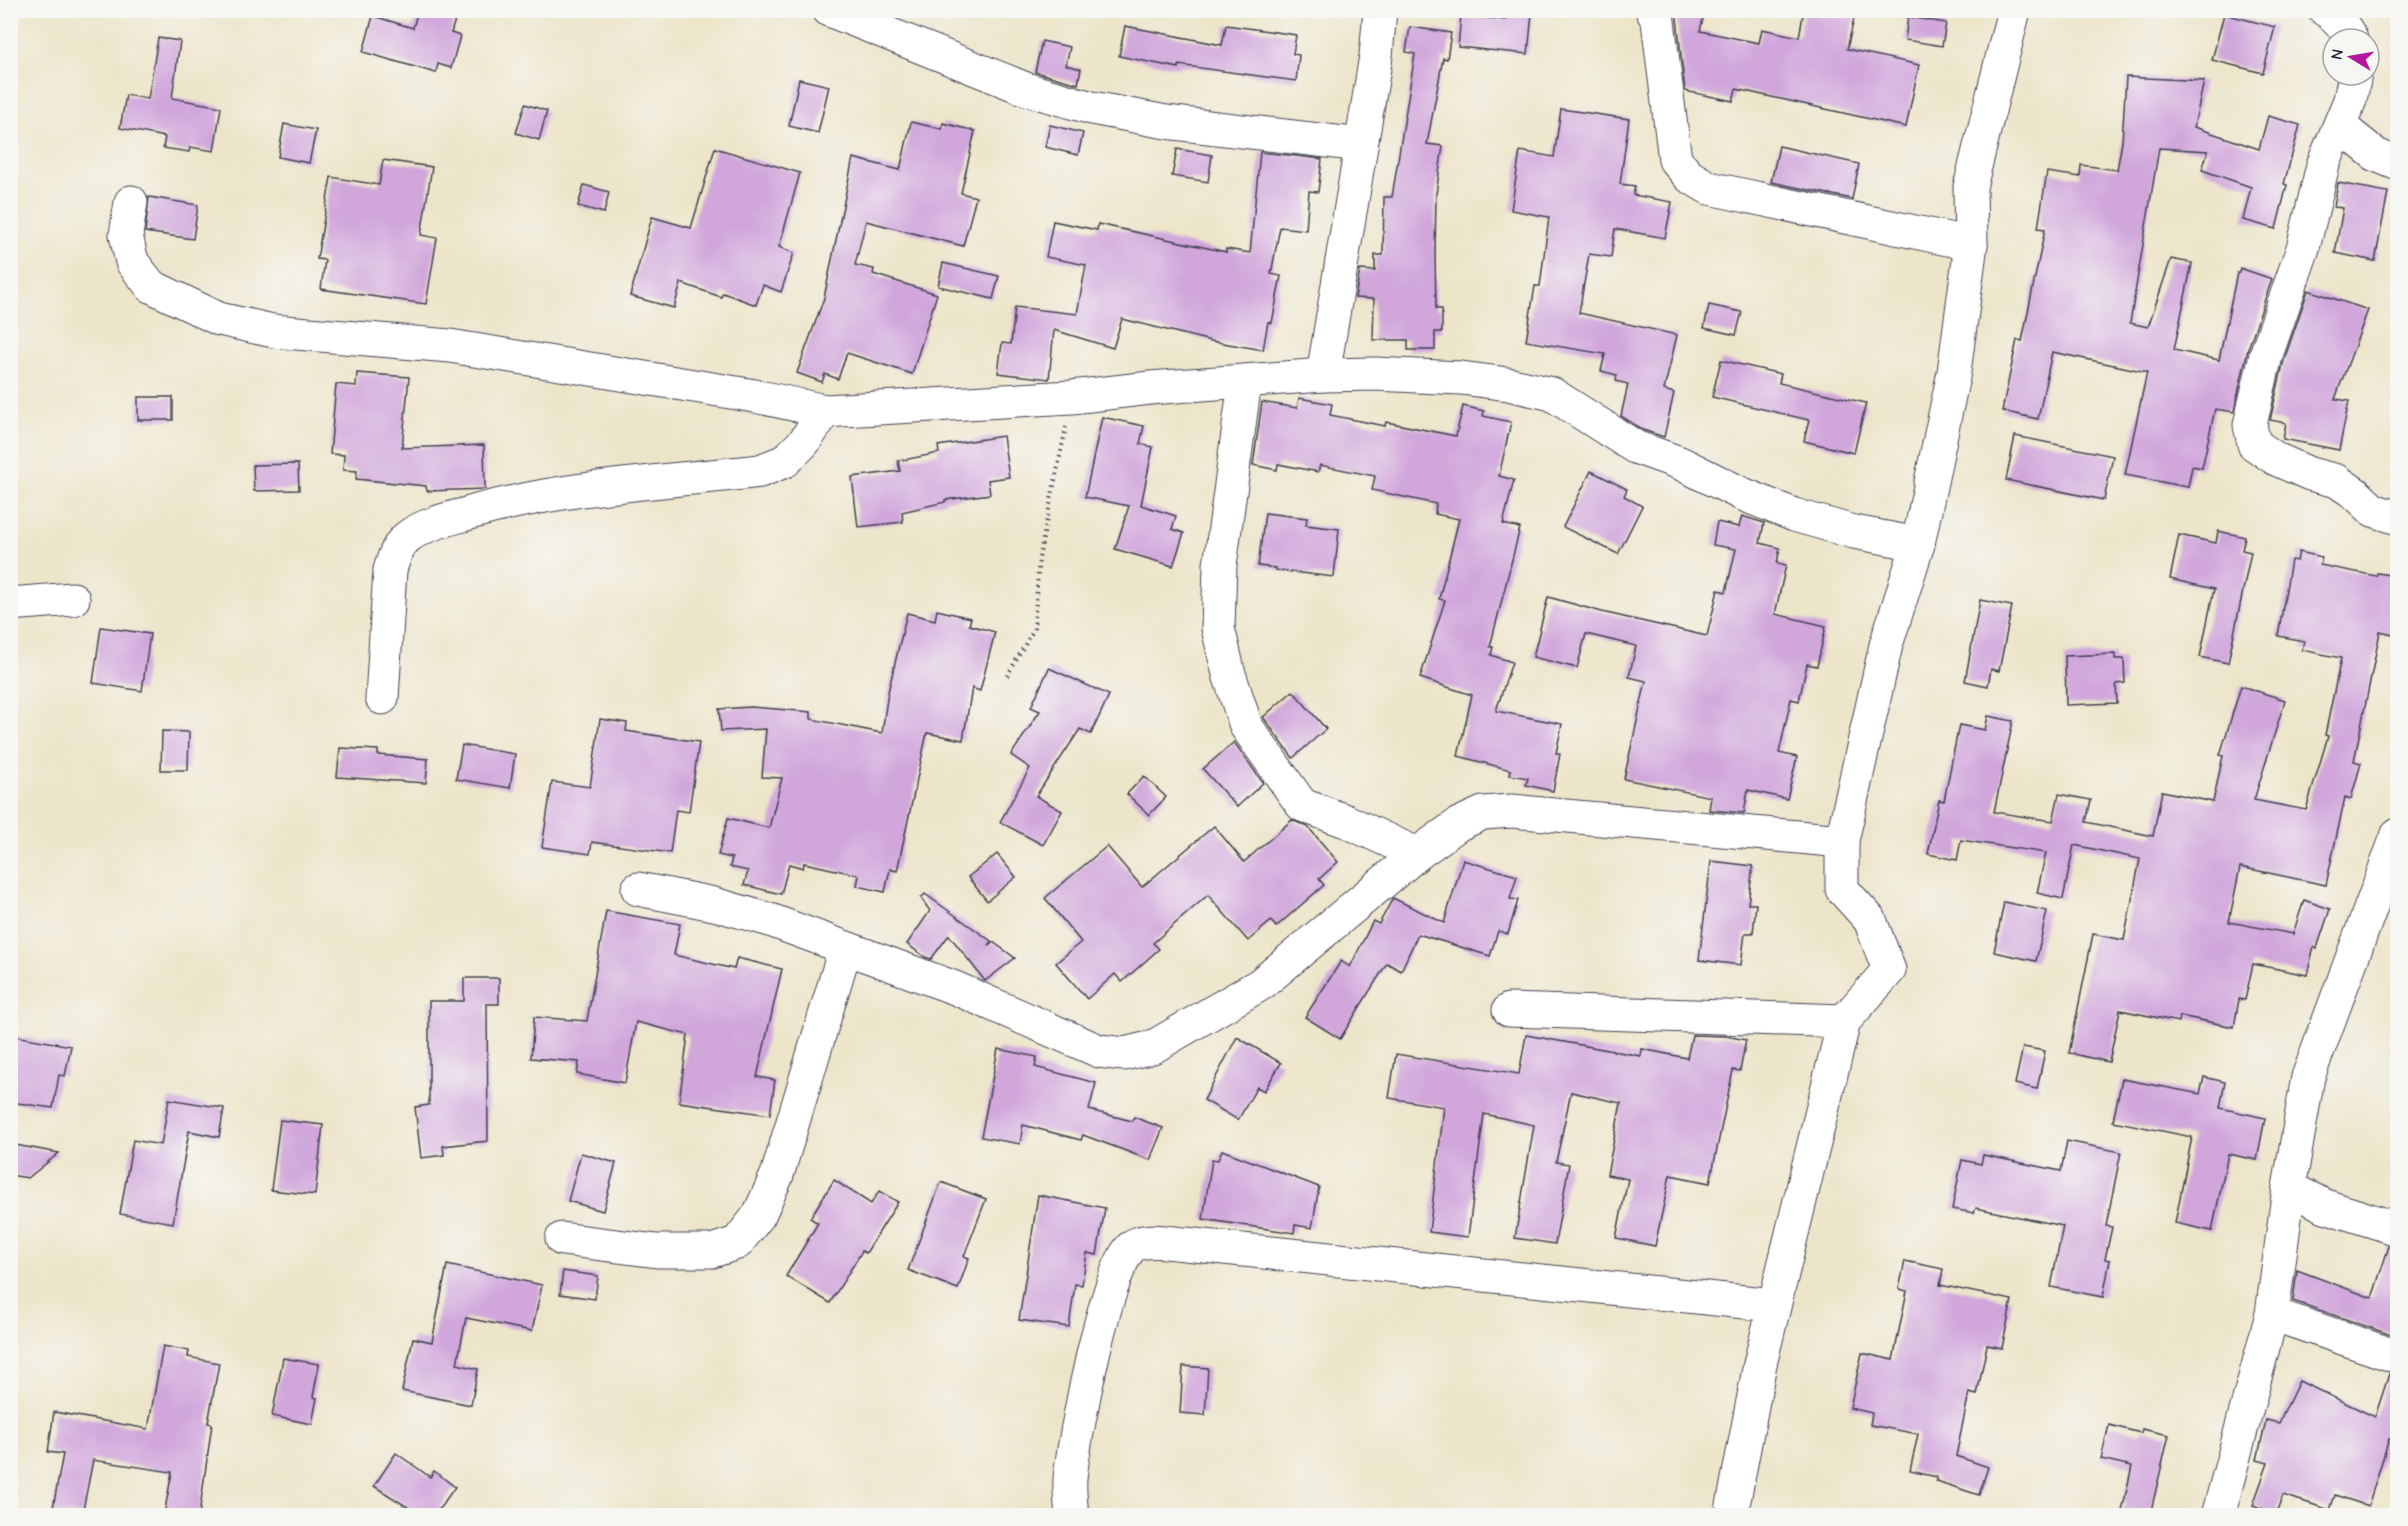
<svg xmlns="http://www.w3.org/2000/svg" width="2408" height="1526" viewBox="0 0 2408 1526" font-family="'Comic Neue',sans-serif">
<rect width="100%" height="100%" fill="#f6f6f2"/>
<filter id="ink" filterUnits="userSpaceOnUse"><feTurbulence type="fractalNoise" baseFrequency=".0167" numOctaves="2"/><feDisplacementMap in="SourceGraphic" scale="12" xChannelSelector="R" yChannelSelector="G"/><feConvolveMatrix kernelMatrix="1 2 1 2 8 2 1 2 1" color-interpolation-filters="sRGB"/></filter>
<filter id="wash" filterUnits="userSpaceOnUse"><feTurbulence type="fractalNoise" baseFrequency=".008" numOctaves="4" result="noise"/><feDisplacementMap in="SourceGraphic" scale="24" xChannelSelector="R" yChannelSelector="G"/><feGaussianBlur stdDeviation="1.35" result="paint"/><feColorMatrix in="noise" values="0 0 0 0 0 0 0 0 0 0 0 0 0 0 0 0 0 1.4 0 .05"/><feComposite in="paint" operator="in"/></filter>
<g filter="url(#wash)">
<rect width="100%" height="100%" fill="#ede5ca"/>
<g id="blocks">
<!-- building -->
<g fill="#d0a6db">
<path d="M418,10H458L451,33L460,36L451,68L438,64L436,73L363,52L373,16L413,28Z"/>
<path d="M1676,10L1704,14L1700,31L1759,43L1762,29L1799,37L1804,10H1856L1847,49L1919,65L1906,127L1736,89L1733,101L1685,91Z"/>
<path d="M1507,11L1532,13L1528,54L1458,47L1461,15L1506,20Z"/>
<path d="M2224,14L2275,27L2263,73L2212,60Z"/>
<path d="M1908,17L1946,23L1942,46L1905,40Z"/>
<path d="M1226,25L1296,35L1293,54L1299,55L1296,81L1179,65V68L1119,56L1125,26L1222,45Z"/>
<path d="M1410,27L1451,33L1447,59L1443,58L1427,144L1443,146L1436,194L1435,256L1436,309H1442V332H1435V350H1408V340H1373L1374,299L1355,298L1360,270L1375,271V255H1383L1384,197H1392L1415,54L1406,52Z"/>
<path d="M158,38L180,41L172,98L221,107L214,151L190,147L189,152L163,148L165,137L120,128L126,95L148,99Z"/>
<path d="M1042,41L1070,47L1066,65L1081,69L1078,84L1035,72Z"/>
<path d="M2126,77L2204,81L2194,127L2259,149L2268,116L2300,125L2284,184L2287,185L2276,229L2243,220L2251,187L2202,170L2208,151L2159,148L2130,323L2148,327L2171,259L2192,263L2174,350L2219,360L2237,273H2239L2240,268L2272,279L2248,349L2234,412L2215,409L2202,468L2192,466L2188,487L2125,475L2147,372L2052,352L2038,419L2002,411L2017,340L2022,341L2045,229L2038,228L2047,172L2080,177L2081,165L2117,170L2122,142Z"/>
<path d="M799,79L829,86L818,133L789,126Z"/>
<path d="M525,104L547,111L539,140L516,133Z"/>
<path d="M1561,109L1629,119L1620,184L1635,186L1633,195L1672,202L1665,238L1615,229L1611,257L1589,254L1579,313L1677,335L1664,390L1674,393L1664,437L1643,430L1621,416L1628,384L1616,381L1617,375L1601,371L1605,354L1526,341L1535,286H1540L1549,217L1511,210L1520,151L1554,157Z"/>
<path d="M911,122L942,129L943,123L975,131L961,193L976,197L963,246L866,221L855,265L874,269L873,274L937,294L912,374L847,353L838,379L825,374L822,382L797,373L824,298L853,158L900,170Z"/>
<path d="M284,124L316,130L309,163L278,157Z"/>
<path d="M1050,125L1083,133L1078,155L1045,147Z"/>
<path d="M1779,146L1859,164L1852,199L1771,182Z"/>
<path d="M715,148L800,173L779,247L794,253L781,292L763,285L756,305L723,293L721,297L681,283L674,308L630,296L652,217L691,228Z"/>
<path d="M1177,149L1212,155L1208,182L1172,176Z"/>
<path d="M1260,152L1322,159L1318,192L1309,191L1306,230L1280,227L1271,274L1281,276L1272,323L1268,322L1263,350L1211,341L1122,319L1113,348L1054,330L1049,379L998,373L1002,343L1011,344L1015,307L1077,314L1086,265L1046,257L1053,221L1097,230L1098,224L1226,252V249L1250,253Z"/>
<path d="M383,160L432,167L421,235L437,238L426,304L321,289L325,260L317,259L331,177L379,185Z"/>
<path d="M2338,183L2388,192L2375,261L2335,253L2343,208L2334,207Z"/>
<path d="M584,185L609,192L604,213L578,206Z"/>
<path d="M149,197L198,205L193,239L145,232Z"/>
<path d="M943,263L999,276L993,299L938,286Z"/>
<path d="M2308,290L2368,310L2335,399L2349,401L2339,450L2283,439L2286,423L2270,420L2284,360Z"/>
<path d="M1709,305L1742,312L1736,335L1704,328Z"/>
<path d="M1721,360L1781,374L1779,383L1866,403L1854,453L1804,441L1809,420L1712,397Z"/>
<path d="M357,373L409,377L402,448L484,445L485,489L427,491L426,486L356,479L357,471L343,470L344,455L330,454L336,384L356,386Z"/>
<rect x="138" y="397" width="35" height="23"/>
<path d="M1299,398L1332,404L1330,415L1385,426L1386,422L1456,436L1463,406L1484,411L1483,416L1511,422L1499,476L1514,480L1503,524L1520,528L1490,647H1493L1491,655L1512,662L1496,711L1562,724L1556,753L1560,754L1553,791L1526,785L1528,778L1510,775L1511,770L1458,756L1472,695L1420,678L1445,600L1439,599L1459,519L1435,514L1436,504L1372,490L1375,476L1320,465L1318,472L1278,464L1277,470L1253,465L1262,402L1297,408Z"/>
<path d="M1102,417L1144,426L1140,444L1153,447L1141,505L1176,516L1172,529L1184,533L1173,566L1115,549L1129,506L1085,497Z"/>
<path d="M1003,436L1009,477L988,480L990,494L945,500V502L902,512L903,522L858,527L852,477L900,471L898,461L939,453L938,446Z"/>
<path d="M2015,436L2113,456L2104,500L2006,480Z"/>
<path d="M298,464L299,490L254,491L253,465Z"/>
<path d="M1591,471L1627,489L1624,496L1642,506L1618,554L1563,527Z"/>
<path d="M1265,513L1307,518L1306,525L1339,529L1334,577L1275,570V568L1258,566Z"/>
<path d="M1742,516L1764,523L1760,543L1780,548L1777,563L1786,565L1775,614L1826,626L1817,666L1807,664L1799,701L1791,699L1779,753L1797,757L1787,799L1748,790L1744,813L1709,810L1711,797L1624,779L1646,681L1629,677L1636,646L1586,634L1577,668L1533,657L1548,597L1602,612L1707,636L1718,590L1726,592L1736,549L1713,545L1717,522L1739,527Z"/>
<path d="M2218,531L2245,537L2242,550L2251,552L2228,663L2200,657L2214,589L2170,579L2179,535L2216,543Z"/>
<path d="M2299,552L2322,557L2320,565L2376,576L2377,573L2397,576V636L2380,632L2354,761L2361,763L2351,799L2345,797L2326,885L2240,867L2229,922L2293,934L2304,900L2330,909L2317,948L2314,946L2307,975L2253,964L2245,1000L2239,999L2234,1027L2180,1016L2179,1022L2120,1010L2109,1062L2069,1053L2093,934L2124,940L2140,859L2074,845L2063,899L2037,893L2046,853L1961,840L1957,860L1928,854L1939,800L1944,801L1959,725L1985,730L1988,716L2013,721L1994,812L2053,821L2059,794L2091,800L2086,822L2153,836L2162,791L2213,802L2223,756L2220,755L2241,686L2285,700L2254,800L2306,810L2328,736L2325,735L2341,658L2302,650L2304,641L2278,636L2291,560L2297,561Z"/>
<path d="M1980,600L2012,606L1999,671L1991,669L1988,686L1965,681Z"/>
<path d="M937,610L971,618L969,625L995,632L980,691L972,688L963,740L927,733L897,871L890,869L885,892L857,886L859,875L804,863L803,868L789,864L781,894L744,885L748,871L730,867L732,858L718,855L728,818L769,828L782,778L762,777L766,729L721,731L719,709L751,707L811,712V719L882,733L888,692L907,613L935,620Z"/>
<path d="M101,627L150,634L142,691L93,683Z"/>
<path d="M2115,654V659H2124L2125,683L2116,684L2117,703L2066,705L2065,656Z"/>
<path d="M1049,668L1109,695L1091,734L1080,729L1036,796L1062,811L1043,845L1000,822L1030,768L1011,755L1040,711L1031,707Z"/>
<path d="M1293,691L1326,729L1293,758L1263,717Z"/>
<path d="M600,719L627,723L626,731L699,742L689,812L676,810L670,853L592,842L590,854L542,847L552,782L590,787Z"/>
<path d="M162,731L189,732L188,770H161Z"/>
<path d="M1234,742L1263,783L1237,807L1203,769Z"/>
<path d="M462,745L515,754L510,788L456,779Z"/>
<path d="M340,748L378,750V755L428,759L426,783L337,777Z"/>
<path d="M1144,776L1166,797L1149,815L1127,794Z"/>
<path d="M1292,820L1308,827L1338,862L1319,879L1324,885L1276,927L1271,921L1248,941L1208,895L1153,943L1159,949L1122,982L1115,974L1087,999L1056,963L1081,942L1045,898L1107,846L1142,887L1214,826L1244,862Z"/>
<path d="M997,854L1016,877L987,901L968,877Z"/>
<path d="M1463,860L1517,876L1510,899L1518,900L1508,934L1498,931L1490,956L1418,934L1401,971L1387,963L1340,1039L1305,1017L1341,961L1350,967L1373,921L1379,924L1393,898L1444,923Z"/>
<path d="M1711,861L1753,866L1748,904H1756L1753,933H1745L1741,965L1699,960Z"/>
<path d="M925,894L991,941L989,946L993,942L1015,958L985,981L949,935L931,959L925,957L907,944L930,911L921,898Z"/>
<path d="M2004,902L2047,911L2036,961L1994,952Z"/>
<path d="M606,911L680,924L674,955L734,969L737,958L782,969L757,1077L775,1080L770,1115L679,1102L688,1035L636,1022L625,1083L577,1074L579,1062L531,1058L534,1017L587,1021Z"/>
<path d="M464,978H499V1004H487L488,1141L443,1146L444,1155L421,1158L415,1107L429,1105V1001H464Z"/>
<path d="M10,1035L71,1046L65,1076L59,1075L53,1108L10,1102Z"/>
<path d="M1526,1035L1641,1056L1642,1049L1687,1058L1692,1035L1726,1036L1746,1040L1740,1071L1733,1070L1710,1183L1670,1175L1655,1246L1616,1238L1628,1179L1607,1175L1621,1103L1571,1092L1556,1162L1569,1164L1555,1244L1515,1238L1534,1125L1484,1114L1468,1237L1429,1232L1444,1107L1389,1098L1396,1054L1519,1074Z"/>
<path d="M1237,1037L1281,1063L1264,1091L1257,1087L1238,1120L1204,1100Z"/>
<path d="M2023,1047L2045,1051L2037,1089L2015,1084Z"/>
<path d="M998,1049L1037,1057L1035,1067L1096,1083L1089,1110L1132,1121L1134,1117L1163,1128L1150,1160L1083,1135L1081,1140L1023,1125L1020,1144L981,1137Z"/>
<path d="M2204,1077L2225,1082L2220,1108L2265,1118L2257,1160L2228,1154L2212,1231L2175,1223L2192,1137L2113,1121L2122,1079L2200,1094Z"/>
<path d="M169,1099L224,1108L219,1137L189,1131L173,1223L120,1214L133,1140L161,1145Z"/>
<path d="M280,1120L323,1125L315,1195L271,1190Z"/>
<path d="M2067,1141L2121,1152L2106,1226L2112,1227L2105,1259L2110,1260L2103,1297L2051,1287L2063,1226L1976,1208L1974,1213L1952,1209L1962,1160L1981,1164L1983,1155L2061,1171Z"/>
<path d="M10,1144L59,1153L28,1178L10,1175Z"/>
<path d="M1222,1150L1319,1187L1312,1228L1295,1225L1294,1233L1203,1219L1212,1159L1218,1160Z"/>
<path d="M581,1153L616,1163L603,1211L568,1201Z"/>
<path d="M834,1180L871,1204L879,1191L898,1202L866,1253L862,1251L830,1303L786,1276L818,1223L810,1218Z"/>
<path d="M941,1182L986,1199L964,1256L969,1258L958,1289L908,1270Z"/>
<path d="M1038,1195L1105,1208L1097,1255L1087,1253L1082,1285L1075,1284L1069,1327L1019,1320Z"/>
<path d="M2389,1246L2397,1247V1337L2293,1301L2297,1270L2372,1298Z"/>
<path d="M1905,1261L1943,1269L1940,1285L2012,1300L2002,1348L1987,1345L1977,1395L1969,1393L1956,1456L1988,1467L1979,1495L1936,1481L1937,1477L1910,1471L1918,1434L1870,1425L1872,1413L1850,1408L1862,1353L1893,1360L1907,1291L1899,1289Z"/>
<path d="M447,1265L542,1285L532,1331L466,1318L457,1364L478,1369L471,1405L402,1391L413,1338L432,1342Z"/>
<path d="M563,1271L598,1276L595,1299L560,1294Z"/>
<path d="M163,1346L189,1351L188,1357L219,1363L208,1423L212,1424L199,1515H164L172,1472L93,1460L82,1515L52,1513L63,1454L48,1452L54,1412L148,1429Z"/>
<path d="M283,1358L319,1364L313,1397L317,1398L312,1424L272,1416Z"/>
<path d="M1183,1366L1208,1368L1205,1415L1180,1413Z"/>
<path d="M2389,1374L2397,1375V1441L2389,1439L2368,1506L2335,1495L2330,1510L2283,1495L2276,1514L2253,1505L2268,1463L2257,1460L2266,1420L2279,1423L2299,1381L2375,1417Z"/>
<path d="M2109,1425L2141,1433L2142,1429L2169,1435L2150,1515H2121L2132,1466L2101,1459Z"/>
<path d="M396,1453L430,1477L434,1471L455,1487L435,1515H420L374,1486Z"/>
</g>
</g>
</g>
<g filter="url(#ink)">
<use href="#blocks" fill-opacity="0" stroke="#403f50" stroke-width="1.5"/>
<g fill="none" stroke-linecap="round" stroke-linejoin="round">
<!-- minor casing -->
<g stroke="#403f50" stroke-width="35">
<g id="minor">
<path d="M829,10L1026,89L1092,108L1166,122L1361,145"/>
<path d="M1652,10L1658,21L1675,160L1689,176L1709,188L1971,244"/>
<path d="M2325,10C2336,16 2346,28 2351,39"/>
<path d="M2355,75L2350,100L2323,165L2303,248L2266,355L2250,425L2254,444L2276,459L2310,474L2337,481L2356,494L2373,510L2398,518"/>
<path d="M2340,126L2376,155L2398,164"/>
<path d="M131,202L126,235L132,262L151,286L219,319L273,331L450,346L755,396L825,411L1072,397L1150,388L1323,375L1375,374L1461,378L1508,384L1552,394L1635,447L1680,463L1740,493L1794,515L1854,532L1918,544"/>
<path d="M1323,375L1376,56L1380,10"/>
<path d="M1245,382L1220,565L1218,628L1229,674L1246,726L1302,805L1346,821L1417,854"/>
<path d="M10,604L73,599"/>
<path d="M382,698L390,570C394,557 398,543 410,535C428,523 449,519 470,513C564,486 663,482 760,471L785,461L804,442L825,411"/>
<path d="M638,889L714,904L770,920L955,988L1099,1051L1124,1054L1153,1047L1261,984L1417,854L1459,824L1483,813L1512,811L1842,841"/>
<path d="M1509,1010L1844,1021"/>
<path d="M2289,1188L2325,1206L2398,1229"/>
<path d="M562,1239L657,1251H712L737,1243L759,1215L777,1175L845,949"/>
<path d="M2272,1314L2398,1357"/>
<path d="M1072,1516C1071,1503 1069,1491 1070,1479C1073,1443 1107,1261 1134,1245C1149,1238 1170,1243 1185,1244L1774,1305"/>
<path d="M1731,1516L1760,1364L1844,1021L1889,970L1870,920L1842,889V841L1886,645L1918,544L1954,372L1971,244L1970,187L2014,10"/>
<path d="M2218,1516L2272,1314L2289,1188L2308,1077L2398,834"/>
</g>
</g>
<!-- path -->
<path stroke="#403f50" stroke-width="4" stroke-dasharray="1.5 4.5" stroke-linecap="butt" d="M1007,676L1034,629L1039,558L1066,427"/>
<!-- minor -->
<use href="#minor" stroke="#fff" stroke-width="33"/>
</g>
</g>
<!-- margin -->
<rect width="2408" height="1526" fill="none" stroke="#f6f6f2" stroke-width="36"/>
<!-- north arrow -->
<g transform="translate(2351 57) rotate(281)"><circle r="28" fill="#f6f6f2" stroke="#a1a1a9" stroke-width="1.5"/>
<path d="M0-4.5L10 22L0 15L-10 22Z" fill="#b5179e"/>
<text y="-9" font-size="16" font-weight="bold" text-anchor="middle" fill="#22223b">N</text>
</g>
</svg>
